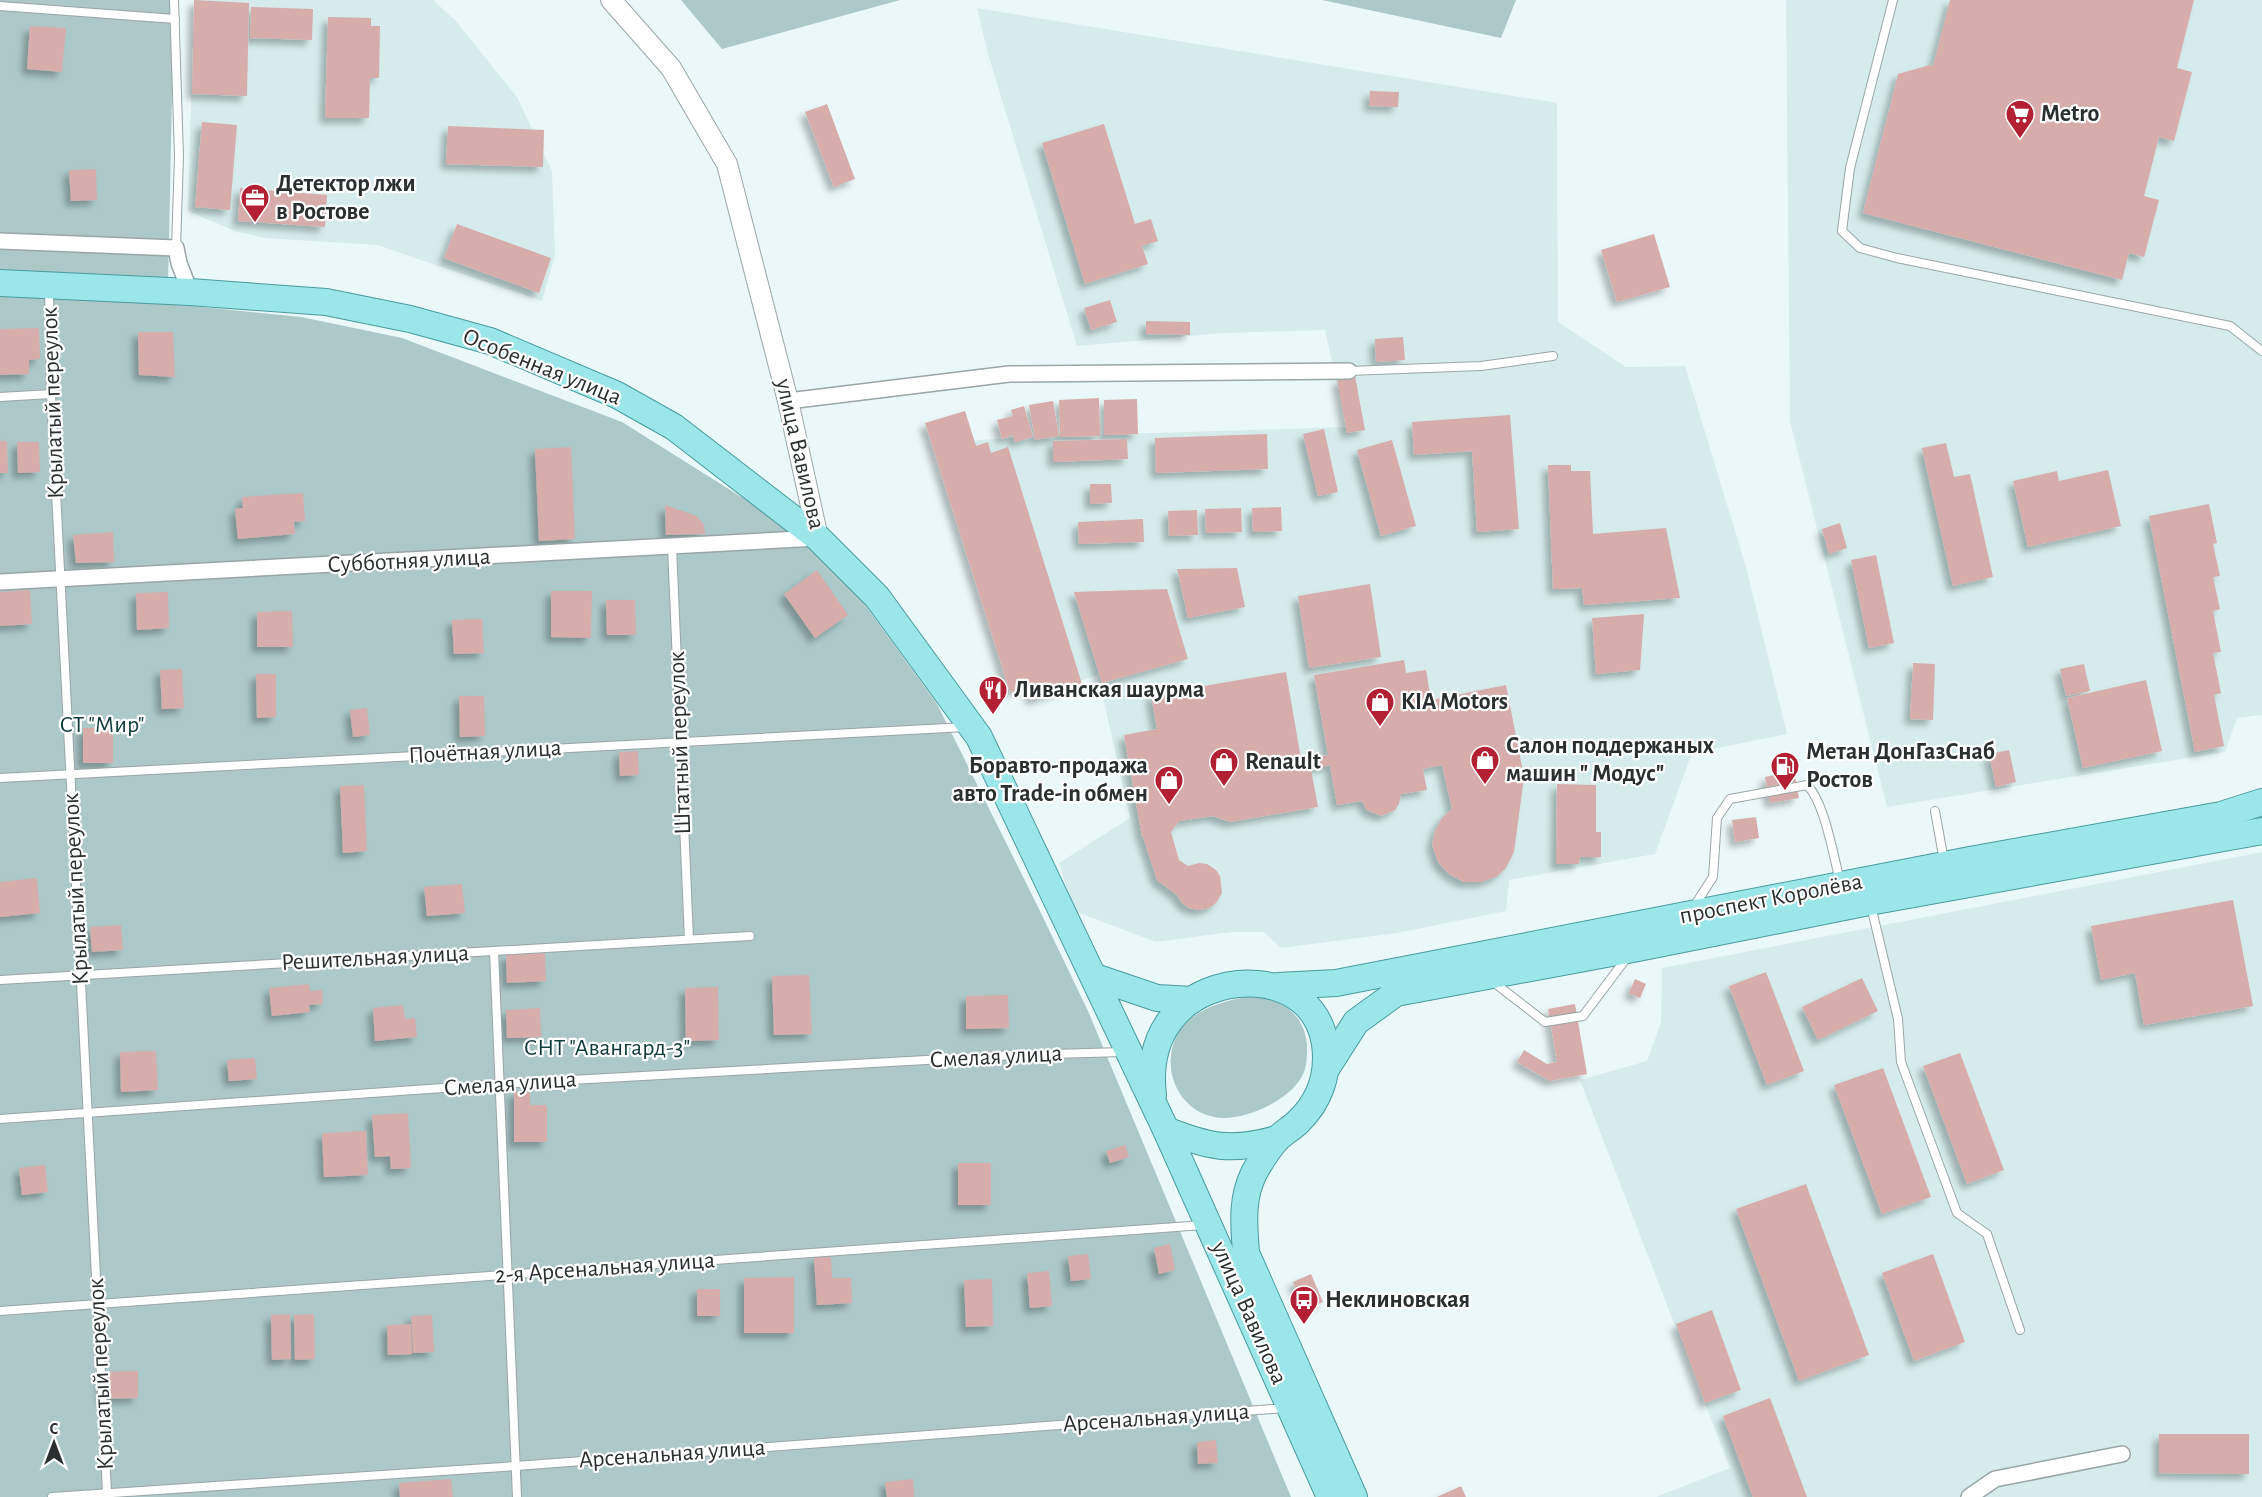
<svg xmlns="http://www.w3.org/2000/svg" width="2262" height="1497" viewBox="0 0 2262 1497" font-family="'Alegreya Sans',sans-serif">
<defs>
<filter id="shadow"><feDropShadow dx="-5.5" dy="5.5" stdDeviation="3" flood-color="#0004"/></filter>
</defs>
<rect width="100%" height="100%" fill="#ebf8f9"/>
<!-- built -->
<g fill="#d6ecec">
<path d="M194,0H433L455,20L517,97L552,171L555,255L542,301L377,245L264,238L235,231L188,211Z"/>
<path d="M1786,0H2262V715L2237,718L2225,752L1887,807L1790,421Z"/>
<path d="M977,8L1557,103L1558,322L1626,367L1685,366L1746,567L1787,734L1692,753L1655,854L1509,880L1506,911L1397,933L1281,948L1264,932H1231L1156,942L1074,911L1059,863L1130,818L1098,675L1027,698L949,442L1026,437L1346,427L1325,330L1224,333L1077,346L988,54Z"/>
<path d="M2262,852V1497H1656L1730,1468L1580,1080L1647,1061L1661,1023L1662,968Z"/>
</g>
<!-- green -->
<g fill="#acc8c9">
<path d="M0,0H174L168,285L0,276Z"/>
<path d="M681,0H900L722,49Z"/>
<path d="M1322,0H1516L1501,38Z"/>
<path d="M0,296L172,304L301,317L402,338L622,422L778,520L855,591L937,704L1039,909L1088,1011L1291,1497H0Z"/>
<path d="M1246,997C1278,997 1304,1011 1307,1045C1307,1054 1307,1064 1304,1072C1294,1098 1250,1118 1224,1118C1174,1117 1153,1055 1188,1021C1205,1006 1225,1001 1246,997Z"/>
</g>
<!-- building -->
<g fill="#d6adab" filter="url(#shadow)">
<path d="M194,0L249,3L247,96L192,94Z"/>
<path d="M1950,0H2194L2177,68L2192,72L2174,141L2159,137L2144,196L2159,200L2144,257L2129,253L2122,280L1863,213L1898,74L1930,65L1933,66Z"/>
<path d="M251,7L313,9L312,40L250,38Z"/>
<path d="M328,17L371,18V26H380L379,78H370L369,118H325Z"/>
<path d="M30,26L66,28L62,72L27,69Z"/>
<path d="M1370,91L1399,92L1398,107L1369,106Z"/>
<path d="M827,104L855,179L834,187L805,112Z"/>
<path d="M202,122L237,125L230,210L195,207Z"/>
<path d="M1104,124L1135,224L1151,219L1158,241L1142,246L1148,264L1085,284L1042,143Z"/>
<path d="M448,126L544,130L543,167L446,164Z"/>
<path d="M96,169L97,200L71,201L69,170Z"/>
<path d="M240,188L327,195L325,227L238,221Z"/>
<path d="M457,224L551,258L539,293L444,258Z"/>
<path d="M1654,234L1670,287L1617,302L1601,250Z"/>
<path d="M1110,300L1117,322L1091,330L1084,308Z"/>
<path d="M1146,321L1190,322V335L1146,334Z"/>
<path d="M39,328L40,359L29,360V374L0,375V329Z"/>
<path d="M138,332H173L175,377L139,375Z"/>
<path d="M1403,337L1405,360L1376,362L1375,339Z"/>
<path d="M1355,376L1365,430L1347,433L1337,379Z"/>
<path d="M1099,398L1100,436L1060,437L1059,400Z"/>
<path d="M1137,399L1138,434L1104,435V400Z"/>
<path d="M1053,401L1059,436L1035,440L1029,405Z"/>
<path d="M1024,406L1033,437L1015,442L1013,435L1002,439L997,420L1013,416L1011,410Z"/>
<path d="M965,411L976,446L988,442L991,453L1008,447L1082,684L1032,700L1027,686L1010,692L925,423Z"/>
<path d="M1510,415L1519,529L1477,532L1472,451L1414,455L1412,422Z"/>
<path d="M1324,429L1338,492L1318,496L1303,434Z"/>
<path d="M1267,434L1268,469L1156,473L1155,438Z"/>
<path d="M1127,439L1128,459L1053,462V441Z"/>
<path d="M1392,440L1416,526L1381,536L1357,450Z"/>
<path d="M0,441H7L8,473H0Z"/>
<path d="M17,442H39L40,472L18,473Z"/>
<path d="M1946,443L1954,477L1970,474L1993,577L1953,586L1922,448Z"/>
<path d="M571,447L575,539L539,541L535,449Z"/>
<path d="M1548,465H1571V471H1590L1593,534L1666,528L1680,598L1584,605L1582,588L1553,589Z"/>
<path d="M2108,470L2121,526L2028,547L2013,481L2057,471L2059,481Z"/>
<path d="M1090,484H1111L1112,503L1090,504Z"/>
<path d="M303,493L305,521L294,522L295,534L238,539L235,509L243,508L242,497Z"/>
<path d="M2209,504L2217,543L2213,544L2220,576L2213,577L2220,609L2213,611L2221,652L2213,653L2221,693L2214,695L2224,746L2195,752L2149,516Z"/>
<path d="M665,505L697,516L704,525L705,534L666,535Z"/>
<path d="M1281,507L1282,531L1253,532L1252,508Z"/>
<path d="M1241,508L1242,532L1206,533L1205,509Z"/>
<path d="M1197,510L1198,535L1169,536L1168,511Z"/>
<path d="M1143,519L1144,542L1079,544L1078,522Z"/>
<path d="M1840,523L1847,548L1829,554L1822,529Z"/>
<path d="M113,532L114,562L76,563L73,535Z"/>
<path d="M1876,555L1894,643L1869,648L1851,560Z"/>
<path d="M1237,568L1245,607L1188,618L1177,569Z"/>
<path d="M817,570L848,615L815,638L784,594Z"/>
<path d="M1370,584L1381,657L1309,668L1298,596Z"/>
<path d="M1167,589L1188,659L1102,683L1074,592Z"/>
<path d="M30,590L32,624L0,626V592Z"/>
<path d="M551,591H592L591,638L551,637Z"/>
<path d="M168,592L169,628L137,630L136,593Z"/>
<path d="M606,600H635L636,635H607Z"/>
<path d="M292,611L293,647H257V612Z"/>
<path d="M1644,614L1640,670L1596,674L1592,618Z"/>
<path d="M482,619L484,653L454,654L452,620Z"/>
<path d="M1404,660L1406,673L1426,670L1431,700L1506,685L1524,777L1514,852L1506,868L1496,877L1481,882H1464L1449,874L1438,862L1432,845L1435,831L1442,818L1452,809L1442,765L1423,769L1427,790L1401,794L1399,804L1395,810L1381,816L1367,810L1362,801L1337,805L1330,765L1311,769L1318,807L1230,822L1213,816L1179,821L1171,832L1179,860L1188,866L1199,863L1207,864L1216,870L1220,876L1222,893L1216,903L1209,908L1199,910L1189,908L1182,903L1177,895L1157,880L1143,837H1142L1124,735L1157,729L1151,695L1286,672L1301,759L1328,755L1314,675Z"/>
<path d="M1913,663L1935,664L1933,720L1910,719Z"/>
<path d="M2084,664L2090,691L2066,696L2060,669Z"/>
<path d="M182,669L184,708L162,709L160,670Z"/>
<path d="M256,674H276V717L257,718Z"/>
<path d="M2146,680L2162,751L2083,768L2067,698Z"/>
<path d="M459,696H484L485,736L460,737Z"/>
<path d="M367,708L370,735L353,737L350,710Z"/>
<rect x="83" y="728" width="30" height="35"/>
<path d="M2009,750L2016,782L1996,787L1989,754Z"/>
<path d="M638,751L639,775L620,776L619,752Z"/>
<path d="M1794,771L1799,798L1770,803L1765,777Z"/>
<path d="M1557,784L1596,785V832H1601V857H1580L1579,864H1556Z"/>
<path d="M364,785L367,851L343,853L340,786Z"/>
<path d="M1756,817L1759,838L1735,842L1732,820Z"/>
<path d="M37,878L40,913L0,917V882Z"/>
<path d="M462,884L465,913L427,916L424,887Z"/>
<path d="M2233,900L2253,1006L2144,1025L2135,973L2101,980L2091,926Z"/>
<path d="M121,925L123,950L92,952L90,927Z"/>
<path d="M545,953L546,981L507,983L506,955Z"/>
<path d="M1766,972L1804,1071L1767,1085L1729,986Z"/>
<path d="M809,975L812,1034L774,1035L772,976Z"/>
<path d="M1862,978L1878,1011L1818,1040L1802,1007Z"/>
<path d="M1635,979L1646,984L1640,998L1629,993Z"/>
<path d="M309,984L310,991L322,990L323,1004L309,1005L310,1012L272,1016L269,988Z"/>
<path d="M718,987L719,1040L686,1041L685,988Z"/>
<path d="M1008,995L1009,1028L966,1029V996Z"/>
<path d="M1575,1004L1587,1074L1550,1081L1517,1062L1524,1050L1547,1064L1557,1062L1548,1009Z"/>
<path d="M403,1005L405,1019L415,1018L417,1037L375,1041L373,1008Z"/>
<path d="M540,1008L541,1037L507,1038L506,1010Z"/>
<path d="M156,1051L158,1090L121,1092L120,1052Z"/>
<path d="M1960,1053L2004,1170L1967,1184L1923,1066Z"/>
<path d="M255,1058L257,1079L229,1081L227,1060Z"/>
<path d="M1883,1068L1931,1197L1882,1214L1834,1085Z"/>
<path d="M514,1092H530V1105H547V1142H514Z"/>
<path d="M408,1113L411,1168L391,1169L390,1156L375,1157L372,1115Z"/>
<path d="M366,1131L368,1175L324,1177L322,1133Z"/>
<path d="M1125,1145L1129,1157L1110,1163L1106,1151Z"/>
<rect x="958" y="1163" width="33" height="42"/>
<path d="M45,1165L48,1192L22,1195L19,1168Z"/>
<path d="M1806,1184L1869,1355L1799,1381L1736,1209Z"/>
<path d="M1170,1244L1175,1270L1159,1274L1154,1248Z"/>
<path d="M1088,1254L1091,1279L1071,1281L1068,1256Z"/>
<path d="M1933,1254L1965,1342L1914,1361L1882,1273Z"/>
<path d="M831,1256L832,1278H851L852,1303L817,1305L814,1257Z"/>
<path d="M1049,1271L1052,1306L1030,1308L1027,1273Z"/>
<path d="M1311,1274L1323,1302L1305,1310L1293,1282Z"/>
<path d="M794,1277V1333H744V1278Z"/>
<path d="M992,1279L993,1326L966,1327L964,1280Z"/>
<rect x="697" y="1289" width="23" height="27"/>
<path d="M1712,1310L1741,1390L1705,1403L1676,1324Z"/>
<path d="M290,1314L291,1359L272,1360L271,1315Z"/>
<path d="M314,1314L315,1359L295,1360L294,1315Z"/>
<path d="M432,1315L434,1352L413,1353L411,1316Z"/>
<path d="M411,1324L412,1354L388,1355L387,1325Z"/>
<path d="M138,1371V1398L103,1399L102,1372Z"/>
<path d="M1770,1398L1807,1497H1753L1723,1416Z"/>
<path d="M2159,1434H2249V1474L2159,1473Z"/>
<path d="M1216,1440L1218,1463L1198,1464L1197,1442Z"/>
<path d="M451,1479L453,1497H400L399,1483Z"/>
<path d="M913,1479L914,1497H887L885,1482Z"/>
<path d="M1461,1486L1466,1497H1437Z"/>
</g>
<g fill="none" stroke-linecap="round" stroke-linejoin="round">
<!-- service casing -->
<g stroke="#99a5a6" stroke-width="10">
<g id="service">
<path d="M174,0L179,157L176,248"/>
<path d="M1893,0L1850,168L1842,231L1860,248L1897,258L2230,326L2262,351"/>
<path d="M0,6L175,19"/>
<path d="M49,289L51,394L107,1492"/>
<path d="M1349,371L1481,366L1553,356"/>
<path d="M0,397L51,394"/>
<path d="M672,547L689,939"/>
<path d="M0,778L966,727"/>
<path d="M1935,811L1944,861"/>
<path d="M1871,906L1898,1019L1901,1062L1957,1213L1987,1234L2020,1330"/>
<path d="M1693,908L1713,877L1717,818L1730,799L1807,785C1825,803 1833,855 1840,881"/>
<path d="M494,951L517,1497"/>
<path d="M0,980L750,936"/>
<path d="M1492,981L1545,1022L1583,1016L1628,956"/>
<path d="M0,1119L500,1084L1015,1055L1124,1052"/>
<path d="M0,1311L1204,1225"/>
<path d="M52,1497L516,1466L1286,1408"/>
</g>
</g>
<!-- minor casing -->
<g stroke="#99a5a6" stroke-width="18">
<g id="minor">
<path d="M0,241L176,248L179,263L190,292"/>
<path d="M788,401L1009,374L1349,371"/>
<path d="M0,582L818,538"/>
<path d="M1969,1497L1995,1479L2122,1454"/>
</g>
</g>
<!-- tertiary casing -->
<g stroke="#99a5a6" stroke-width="22">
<path id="tertiary" d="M611,0L671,68L727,164L788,401L818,538"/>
</g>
<!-- primary casing -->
<g stroke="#489b9e" stroke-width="28">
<g id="primary">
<path d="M0,283L190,292L326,302L410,319L490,341L617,395L674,427L818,538L877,597L979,737L1166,1130L1330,1497"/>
<path d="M1095,977L1157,998L1192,1000"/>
<path d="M1278,986L1336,983L1970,860L2221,815L2262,802"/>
<path d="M1326,1069L1356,1022L1396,993L1633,949L1869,902L2262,831"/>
<path d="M1153,1095C1150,1070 1154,1043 1169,1022C1207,967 1314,968 1325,1044C1329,1074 1320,1101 1298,1122C1292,1128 1283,1133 1277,1139C1269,1148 1260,1162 1254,1173C1241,1199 1244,1225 1246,1253L1354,1497"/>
<path d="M1166,1130C1209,1147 1231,1152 1277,1139"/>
</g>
</g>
<!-- service -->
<use href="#service" stroke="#fff" stroke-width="8"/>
<!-- minor -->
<use href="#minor" stroke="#fff" stroke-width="15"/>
<!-- tertiary -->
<use href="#tertiary" stroke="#fff" stroke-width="20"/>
<!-- primary -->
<use href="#primary" stroke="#9be6e9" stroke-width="26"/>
</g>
<!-- icons -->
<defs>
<g id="supermarket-pin" transform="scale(1.5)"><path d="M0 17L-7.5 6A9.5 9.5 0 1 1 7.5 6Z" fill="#b32033" stroke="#fff"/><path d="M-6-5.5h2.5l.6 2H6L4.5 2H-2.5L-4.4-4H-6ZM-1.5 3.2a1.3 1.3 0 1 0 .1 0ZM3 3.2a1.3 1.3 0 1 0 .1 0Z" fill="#fff"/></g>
<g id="office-pin" transform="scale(1.5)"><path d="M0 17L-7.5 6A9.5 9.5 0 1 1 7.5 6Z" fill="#b32033" stroke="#fff"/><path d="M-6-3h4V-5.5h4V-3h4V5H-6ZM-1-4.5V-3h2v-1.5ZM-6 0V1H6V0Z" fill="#fff"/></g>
<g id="restaurant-pin" transform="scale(1.5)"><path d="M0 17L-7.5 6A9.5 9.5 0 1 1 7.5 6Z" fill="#b32033" stroke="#fff"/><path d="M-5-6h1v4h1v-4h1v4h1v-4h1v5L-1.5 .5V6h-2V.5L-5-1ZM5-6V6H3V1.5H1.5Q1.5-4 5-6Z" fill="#fff"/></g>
<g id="shop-pin" transform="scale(1.5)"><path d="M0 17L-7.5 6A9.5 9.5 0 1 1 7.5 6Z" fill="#b32033" stroke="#fff"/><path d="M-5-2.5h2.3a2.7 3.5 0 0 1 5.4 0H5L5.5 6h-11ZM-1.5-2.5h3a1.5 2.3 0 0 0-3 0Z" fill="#fff"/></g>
<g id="fuel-pin" transform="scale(1.5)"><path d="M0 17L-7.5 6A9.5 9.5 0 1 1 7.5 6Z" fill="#b32033" stroke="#fff"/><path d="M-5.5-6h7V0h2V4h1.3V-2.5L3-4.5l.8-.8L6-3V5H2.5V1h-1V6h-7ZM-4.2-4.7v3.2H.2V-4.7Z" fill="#fff"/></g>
<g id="bus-pin" transform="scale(1.5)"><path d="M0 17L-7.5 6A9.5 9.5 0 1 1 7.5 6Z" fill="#b32033" stroke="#fff"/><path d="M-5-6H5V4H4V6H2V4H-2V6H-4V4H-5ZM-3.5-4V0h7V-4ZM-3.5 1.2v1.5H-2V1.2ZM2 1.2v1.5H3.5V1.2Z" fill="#fff"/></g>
</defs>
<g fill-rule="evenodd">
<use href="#supermarket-pin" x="2020" y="114"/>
<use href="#office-pin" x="255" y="198"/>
<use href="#restaurant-pin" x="993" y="690"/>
<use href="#shop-pin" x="1380" y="702"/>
<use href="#shop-pin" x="1485" y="760"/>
<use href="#shop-pin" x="1224" y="762"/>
<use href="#fuel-pin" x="1785" y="766"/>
<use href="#shop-pin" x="1169" y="780"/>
<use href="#bus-pin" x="1304" y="1300"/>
</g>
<g text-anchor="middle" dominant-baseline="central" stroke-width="4.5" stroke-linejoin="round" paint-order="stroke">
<!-- poi labels -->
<g font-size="24" font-weight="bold" fill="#2a2f30" stroke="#fff" text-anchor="start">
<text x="2041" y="114">Metro</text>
<text x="276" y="184">Детектор лжи<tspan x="276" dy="28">в Ростове</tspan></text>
<text x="1014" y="690">Ливанская шаурма</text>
<text x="1401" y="702">KIA Motors</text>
<text x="1506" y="746">Салон поддержаных<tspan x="1506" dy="28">машин " Модус"</tspan></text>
<text x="1806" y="752">Метан ДонГазСнаб<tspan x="1806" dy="28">Ростов</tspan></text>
<text x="1245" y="762">Renault</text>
<text x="1148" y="766" text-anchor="end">Боравто-продажа<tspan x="1148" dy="28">авто Trade-in обмен</tspan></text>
<text x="1325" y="1300">Неклиновская</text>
</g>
<!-- street labels -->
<g font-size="24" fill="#2a2f30" stroke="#fff">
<text transform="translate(542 367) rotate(22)">Особенная улица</text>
<text transform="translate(53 403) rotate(-92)">Крылатый переулок</text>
<text transform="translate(800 454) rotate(77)">улица Вавилова</text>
<text transform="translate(409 561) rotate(-3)">Субботняя улица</text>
<text transform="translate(680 743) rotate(-92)">Штатный переулок</text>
<text transform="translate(485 752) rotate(-3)">Почётная улица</text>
<text transform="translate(76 889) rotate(-93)">Крылатый переулок</text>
<text transform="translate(1771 899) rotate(-11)">проспект Королёва</text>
<text transform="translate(375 958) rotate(-3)">Решительная улица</text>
<text transform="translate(996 1057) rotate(-3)">Смелая улица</text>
<text transform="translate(510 1084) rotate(-4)">Смелая улица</text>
<text transform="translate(605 1268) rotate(-4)">2-я Арсенальная улица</text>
<text transform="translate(1249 1313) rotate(66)">улица Вавилова</text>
<text transform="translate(101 1374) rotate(-93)">Крылатый переулок</text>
<text transform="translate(1156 1418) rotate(-4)">Арсенальная улица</text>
<text transform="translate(672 1454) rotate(-4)">Арсенальная улица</text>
</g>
<!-- park labels -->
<g font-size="24" fill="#0f3b3d" stroke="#fff">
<text x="102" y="725">СТ "Мир"</text>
<text x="607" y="1048">СНТ "Авангард-3"</text>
</g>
</g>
<!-- north arrow -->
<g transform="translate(54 1443)" stroke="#ffffff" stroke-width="4.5" paint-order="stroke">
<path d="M0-4.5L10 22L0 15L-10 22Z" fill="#2a2f30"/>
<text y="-9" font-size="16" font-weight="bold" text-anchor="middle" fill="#2a2f30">С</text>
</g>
</svg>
